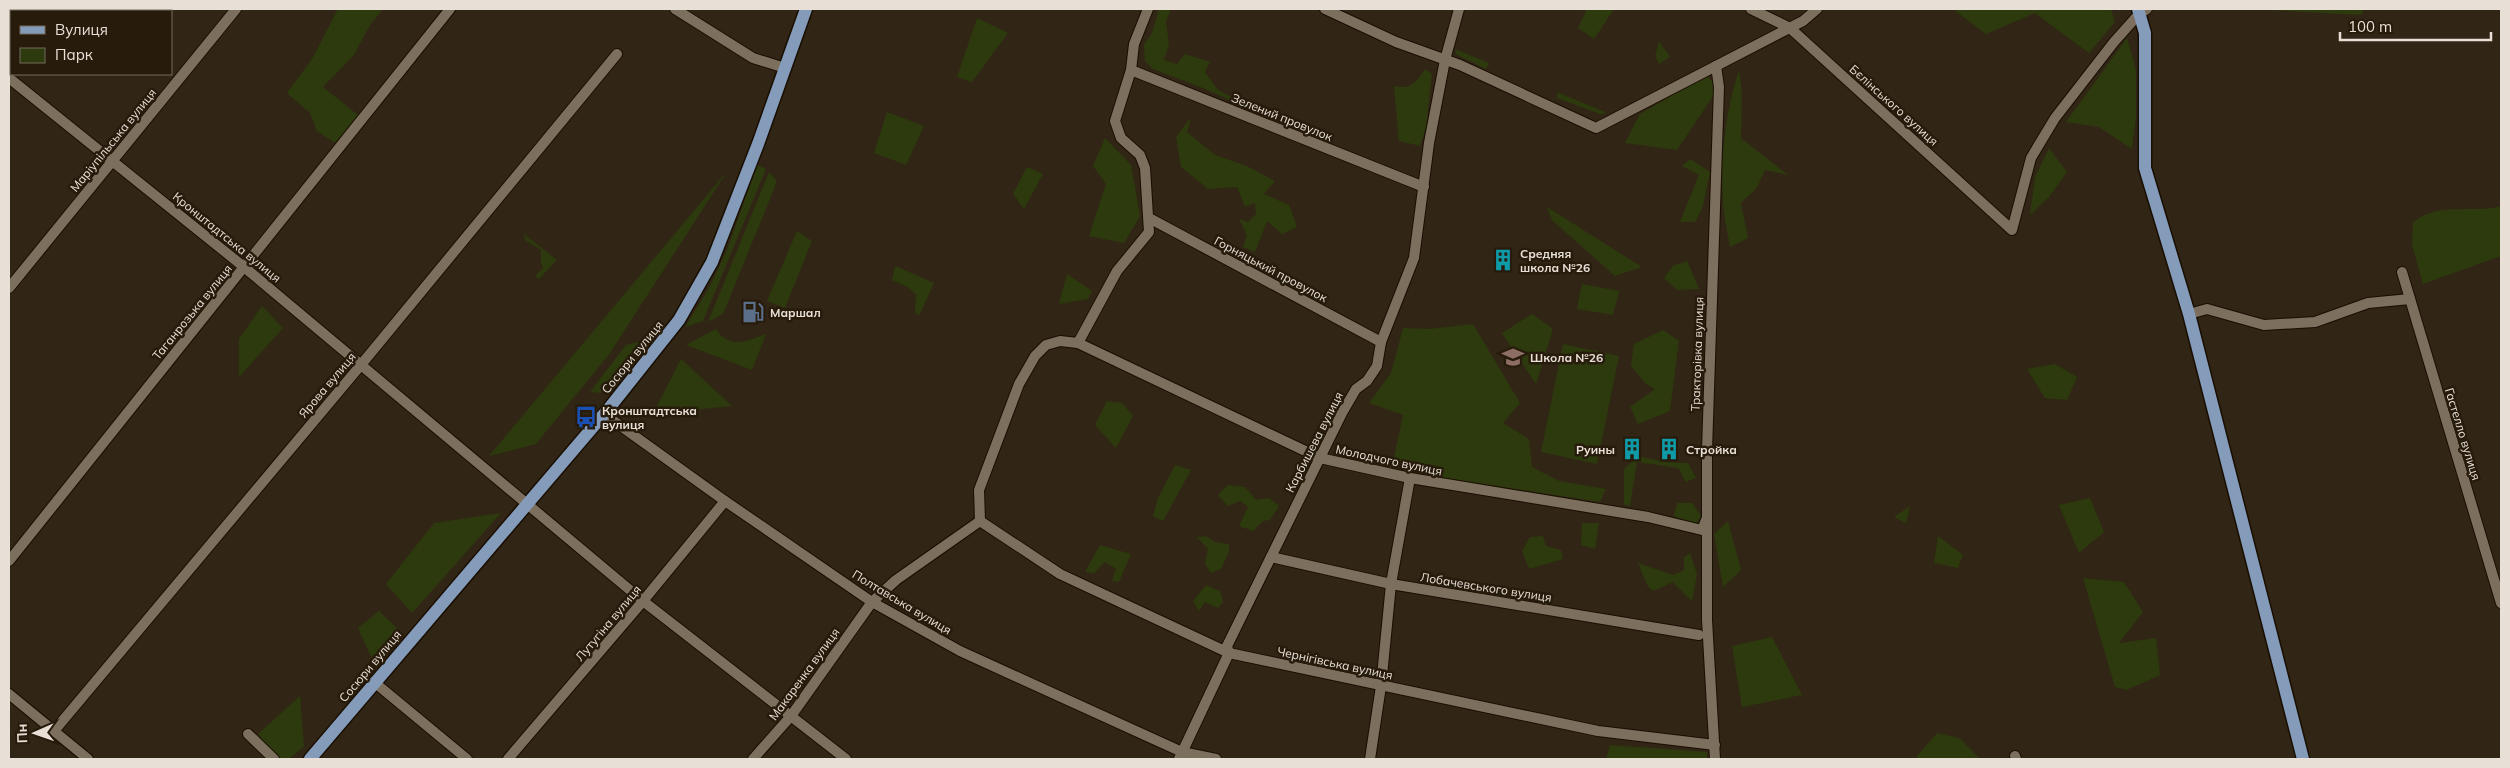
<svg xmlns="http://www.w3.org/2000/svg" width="2510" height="768" viewBox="0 0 2510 768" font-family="Mulish,sans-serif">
<rect width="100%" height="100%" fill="#312515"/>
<!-- green -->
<g fill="#2c3a0d">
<path d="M338,9H383L370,25L354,55L323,87L358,115L335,143L317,131L310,113L287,93L312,59Z"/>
<path d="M1159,9H1171L1166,22L1169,44L1164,60L1177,64L1185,54L1210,62L1205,72L1217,89L1253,110L1203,88L1153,69L1145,61L1144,45L1152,33Z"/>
<path d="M1587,9H1614L1594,39L1578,28Z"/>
<path d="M1953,9H2111L2115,22L2089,53L2035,13L1986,34Z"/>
<path d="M2251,9H2364L2361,15Z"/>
<path d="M977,18L1008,33L972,82L957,77Z"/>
<path d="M2127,38L2136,70V116L2132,149L2099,127L2066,122Z"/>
<path d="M1659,41L1670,57L1659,64L1655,56Z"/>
<path d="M1455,49L1489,63L1486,69L1456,54Z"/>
<path d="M1425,69L1432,74L1426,127L1420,146L1399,141L1394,86C1411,90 1417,82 1425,69Z"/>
<path d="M1739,70L1742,94L1741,138L1788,175L1765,170L1756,189L1741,203L1748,238L1730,247C1728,233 1724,218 1723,204C1720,161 1725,112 1739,70Z"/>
<path d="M1706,76L1719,87L1677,150L1625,143L1640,114Z"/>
<path d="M1557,92L1607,113L1600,114L1557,98Z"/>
<path d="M887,112L924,126L906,165L874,153Z"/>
<path d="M1191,117L1187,132L1215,155L1247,166L1275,181L1264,194L1289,205L1297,227L1282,234L1267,221L1255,252L1243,247L1247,235L1239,219L1248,222L1256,214L1255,203L1245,207L1237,187L1208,189L1181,167L1176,137Z"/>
<path d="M1105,138L1131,165L1140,216L1124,243L1089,236L1106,184L1093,166Z"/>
<path d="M2049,148L2067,172L2049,197L2030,215L2035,177Z"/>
<path d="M1690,159L1710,172L1702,209L1695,222H1680L1699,175L1682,166Z"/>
<path d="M757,165L766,169L703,321L685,327L708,290L727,250Z"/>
<path d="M1027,167L1043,174L1024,209L1013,194Z"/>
<path d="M728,170L610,353L536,444L489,456Z"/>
<path d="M769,172L777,181L770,199L723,314L708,322Z"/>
<path d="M2501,206V256L2423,284L2412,245L2413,223C2436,201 2472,214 2501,206Z"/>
<path d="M1547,207L1642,267L1615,276L1552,220Z"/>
<path d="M797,231L812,241L785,308L767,301Z"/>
<path d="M524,234L557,260L539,279L535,276L543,268L541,263V250L525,240Z"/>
<path d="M1687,261L1699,289L1677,290L1664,278L1673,266Z"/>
<path d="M895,266L934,283L919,316L915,312L916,295L908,287L892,280Z"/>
<path d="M1067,274L1092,291L1088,299L1059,304Z"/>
<path d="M1582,284L1619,291L1613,315L1577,309Z"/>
<path d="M262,306L283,328L239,377V339Z"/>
<path d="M1532,314L1553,329L1536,384L1502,333Z"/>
<path d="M1473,324L1520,403L1503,423L1529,439L1532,467L1559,481L1606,489L1600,502L1425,475L1393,462L1403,415L1369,403L1391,373L1403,328L1429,329Z"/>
<path d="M716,329C730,350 746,341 766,334L752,370L686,345Z"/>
<path d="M1663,330L1679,341L1670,411L1638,424L1630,407L1655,389L1646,384L1631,366L1634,344Z"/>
<path d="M650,339L601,393L590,392L626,345Z"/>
<path d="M1563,344L1619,356L1597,464L1541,452Z"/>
<path d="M681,359L732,406L653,414Z"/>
<path d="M2055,364L2077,377L2067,400L2045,398L2027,369Z"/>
<path d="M1107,401L1122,403L1133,416L1116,448L1095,425Z"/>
<path d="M1638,456L1665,462L1688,463L1696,478L1686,482L1678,468L1637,462L1630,506L1624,505V469Z"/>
<path d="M1175,465L1191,470L1163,521L1153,516L1158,498Z"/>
<path d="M1228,485L1245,487L1256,500L1269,498L1279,506L1270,520L1263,521L1253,531L1239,526L1248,507L1240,501L1228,506L1218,495Z"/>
<path d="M2090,498L2104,532L2079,553L2059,505Z"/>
<path d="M1677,503H1692L1701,516L1695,525L1674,516Z"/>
<path d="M1910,506L1906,523L1894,517Z"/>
<path d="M501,513L412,613L386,584L434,523Z"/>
<path d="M1728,521L1741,570L1723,587L1714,534Z"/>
<path d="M1582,523H1599L1595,549L1581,545Z"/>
<path d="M1206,536L1215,542L1229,544V552L1221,569L1211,573L1205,564L1208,549L1197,537Z"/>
<path d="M1543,536L1546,546L1561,550L1563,559L1529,569L1522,551L1530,537Z"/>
<path d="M1938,536L1963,555L1958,568L1934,563Z"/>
<path d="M1100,545L1131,554L1119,582L1112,581L1116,569L1105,562L1094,573L1085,572Z"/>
<path d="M1690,553L1697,574L1692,601L1673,582L1653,591L1647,585L1638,563L1673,575L1684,570V557Z"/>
<path d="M2083,578L2124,582L2143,612L2119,643L2156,638L2160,675L2127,690L2115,687Z"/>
<path d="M1206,585L1220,591L1223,602L1218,608L1205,602L1199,611L1193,601Z"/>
<path d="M379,611L400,631L372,659L358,628Z"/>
<path d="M1772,637L1802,695L1742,707L1732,646Z"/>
<path d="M300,696L304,746L289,759H280L258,734Z"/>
<path d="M1937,733L1959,738L1980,759H1918L1916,757Z"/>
<path d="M1610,745L1707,752V759H1606Z"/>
</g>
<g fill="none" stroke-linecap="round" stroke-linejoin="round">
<!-- minor casing -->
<g stroke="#190e02" stroke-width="12">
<g id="minor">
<path d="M675,9L753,58L785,68"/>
<path d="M1325,9L1396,42L1460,65L1596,128L1716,66"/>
<path d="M1751,9L1790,28L2012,230L2031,158L2055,118L2114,42L2139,14L2147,9"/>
<path d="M31,11L32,9"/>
<path d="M9,39L11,35"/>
<path d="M1131,70L1424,187"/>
<path d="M9,78L244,267L643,601L846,759"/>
<path d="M1149,218L1381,342"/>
<path d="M2402,272L2501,603"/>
<path d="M9,288L236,9"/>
<path d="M2189,314L2207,309L2264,325L2315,322L2368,303L2410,299"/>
<path d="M1078,343L1320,458L1410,478L1648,517L1702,530L1706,520"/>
<path d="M604,414L725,501L872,602L960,651L1182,752L1216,759"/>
<path d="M980,521L1060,574L1229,653L1598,731L1715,745"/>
<path d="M980,521L979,490L1019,384L1035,356L1046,345L1060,341L1078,343L1117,271L1149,232L1145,168L1140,155L1121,138L1115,121L1131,70L1134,44L1148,9"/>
<path d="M1271,557L1391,584L1699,635"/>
<path d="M9,561L450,9"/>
<path d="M374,682L467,759"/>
<path d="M9,694L88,759"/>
<path d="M54,731L360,366L617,54"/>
<path d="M248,734L274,759"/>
<path d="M2015,756L2016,759"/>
<path d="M508,759L643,601L725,501"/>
<path d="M753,759L791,716L872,602L896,580L980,521"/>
<path d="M1179,759L1229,653L1227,646L1342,413L1356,389L1367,381L1377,366L1381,342L1414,258L1429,143L1445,60L1459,9"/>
<path d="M1370,759L1381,686L1391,584L1410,478"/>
<path d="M1715,759L1707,620V450L1719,87L1716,66L1803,21L1817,9"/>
</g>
</g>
<!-- major casing -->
<g stroke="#190e02" stroke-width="15">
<g id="major">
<path d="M2138,9L2145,33V168L2189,314L2303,759"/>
<path d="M310,759L610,407L679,320L712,262L758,144L806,9"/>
</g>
</g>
<!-- minor -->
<use href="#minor" stroke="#7d6f5d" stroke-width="10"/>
<!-- major -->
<use href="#major" stroke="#849bba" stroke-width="12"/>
</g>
<!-- icons -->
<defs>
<g id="building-bare" transform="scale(1.725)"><path d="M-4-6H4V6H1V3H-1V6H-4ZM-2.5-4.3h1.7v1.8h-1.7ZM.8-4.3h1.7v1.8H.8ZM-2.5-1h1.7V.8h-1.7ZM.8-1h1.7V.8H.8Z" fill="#0f9aa8" stroke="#271b0c" stroke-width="2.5" paint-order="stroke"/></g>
<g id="fuel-bare" transform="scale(1.725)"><path d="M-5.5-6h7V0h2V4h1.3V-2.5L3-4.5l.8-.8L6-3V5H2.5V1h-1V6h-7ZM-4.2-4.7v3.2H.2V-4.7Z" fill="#5c6f8a" stroke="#271b0c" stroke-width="2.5" paint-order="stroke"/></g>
<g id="school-bare" transform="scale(1.725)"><path d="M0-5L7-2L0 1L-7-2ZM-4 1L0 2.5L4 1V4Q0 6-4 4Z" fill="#8d6e63" stroke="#271b0c" stroke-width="2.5" paint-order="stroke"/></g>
<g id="bus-bare" transform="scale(1.725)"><path d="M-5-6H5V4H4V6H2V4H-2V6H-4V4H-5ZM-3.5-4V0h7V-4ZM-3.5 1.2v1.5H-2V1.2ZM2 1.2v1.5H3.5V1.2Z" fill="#1a4fb4" stroke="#271b0c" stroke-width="2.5" paint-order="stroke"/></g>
</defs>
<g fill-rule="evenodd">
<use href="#building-bare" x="1503" y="260"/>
<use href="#fuel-bare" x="753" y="312"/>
<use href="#school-bare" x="1513" y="357"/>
<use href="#bus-bare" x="586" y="417"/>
<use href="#building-bare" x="1632" y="449"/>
<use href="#building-bare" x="1669" y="449"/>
</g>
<g text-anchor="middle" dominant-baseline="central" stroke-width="5" stroke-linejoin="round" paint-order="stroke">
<!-- street labels -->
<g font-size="12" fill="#e8e0d6" stroke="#271b0c">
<text transform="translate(1894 105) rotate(42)">Бєлінського вулиця</text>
<text transform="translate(1282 117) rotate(22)">Зелений провулок</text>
<text transform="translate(113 140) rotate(-51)">Маріупільська вулиця</text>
<text transform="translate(227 237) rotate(39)">Кронштадтська вулиця</text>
<text transform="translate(1271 269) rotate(28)">Горняцький провулок</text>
<text transform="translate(192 312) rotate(-51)">Таганрозька вулиця</text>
<text transform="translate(1697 354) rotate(-88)">Тракторівка вулиця</text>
<text transform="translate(632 357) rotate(-51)">Сосюри вулиця</text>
<text transform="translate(327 385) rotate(-50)">Ярова вулиця</text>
<text transform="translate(2463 434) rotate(73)">Гастелло вулиця</text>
<text transform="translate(1314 442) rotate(-63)">Карбишева вулиця</text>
<text transform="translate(1389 460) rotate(12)">Молодчого вулиця</text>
<text transform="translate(1486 587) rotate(9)">Лобачевського вулиця</text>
<text transform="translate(902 602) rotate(31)">Полтавська вулиця</text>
<text transform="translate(608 623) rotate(-50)">Лутугіна вулиця</text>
<text transform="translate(1335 663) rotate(12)">Чернігівська вулиця</text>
<text transform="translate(370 666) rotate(-50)">Сосюри вулиця</text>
<text transform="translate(804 674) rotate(-54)">Макаренка вулиця</text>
</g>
<!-- poi labels -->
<g font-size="12" font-weight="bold" fill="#e8e0d6" stroke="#271b0c" text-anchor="start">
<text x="1520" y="253">Средняя<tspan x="1520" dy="14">школа №26</tspan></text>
<text x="770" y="312">Маршал</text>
<text x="1530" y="357">Школа №26</text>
<text x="602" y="410">Кронштадтська<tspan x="602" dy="14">вулиця</tspan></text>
<text x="1615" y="449" text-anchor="end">Руины</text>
<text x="1686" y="449">Стройка</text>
</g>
</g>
<!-- border -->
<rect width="2510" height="768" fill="none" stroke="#e8e0d6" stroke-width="20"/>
<!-- legend -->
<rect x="10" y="10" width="162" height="65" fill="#271b0c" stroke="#746a5d"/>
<rect x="20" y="26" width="25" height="8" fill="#849bba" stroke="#746a5d"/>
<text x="55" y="35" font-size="15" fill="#e8e0d6">Вулиця</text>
<rect x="20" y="48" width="25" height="15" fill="#2c3a0d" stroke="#746a5d"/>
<text x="55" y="60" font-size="15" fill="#e8e0d6">Парк</text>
<!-- north arrow -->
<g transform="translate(35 733) rotate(268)" stroke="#271b0c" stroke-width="4" paint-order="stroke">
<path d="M0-4L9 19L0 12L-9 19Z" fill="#e8e0d6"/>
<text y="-8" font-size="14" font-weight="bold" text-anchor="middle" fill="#e8e0d6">Пн</text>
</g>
<!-- scale -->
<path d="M2340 32v8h151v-8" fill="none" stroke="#e8e0d6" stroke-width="2.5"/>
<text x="2348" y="32" font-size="15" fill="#e8e0d6" stroke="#271b0c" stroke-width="4" paint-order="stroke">100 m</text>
</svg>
